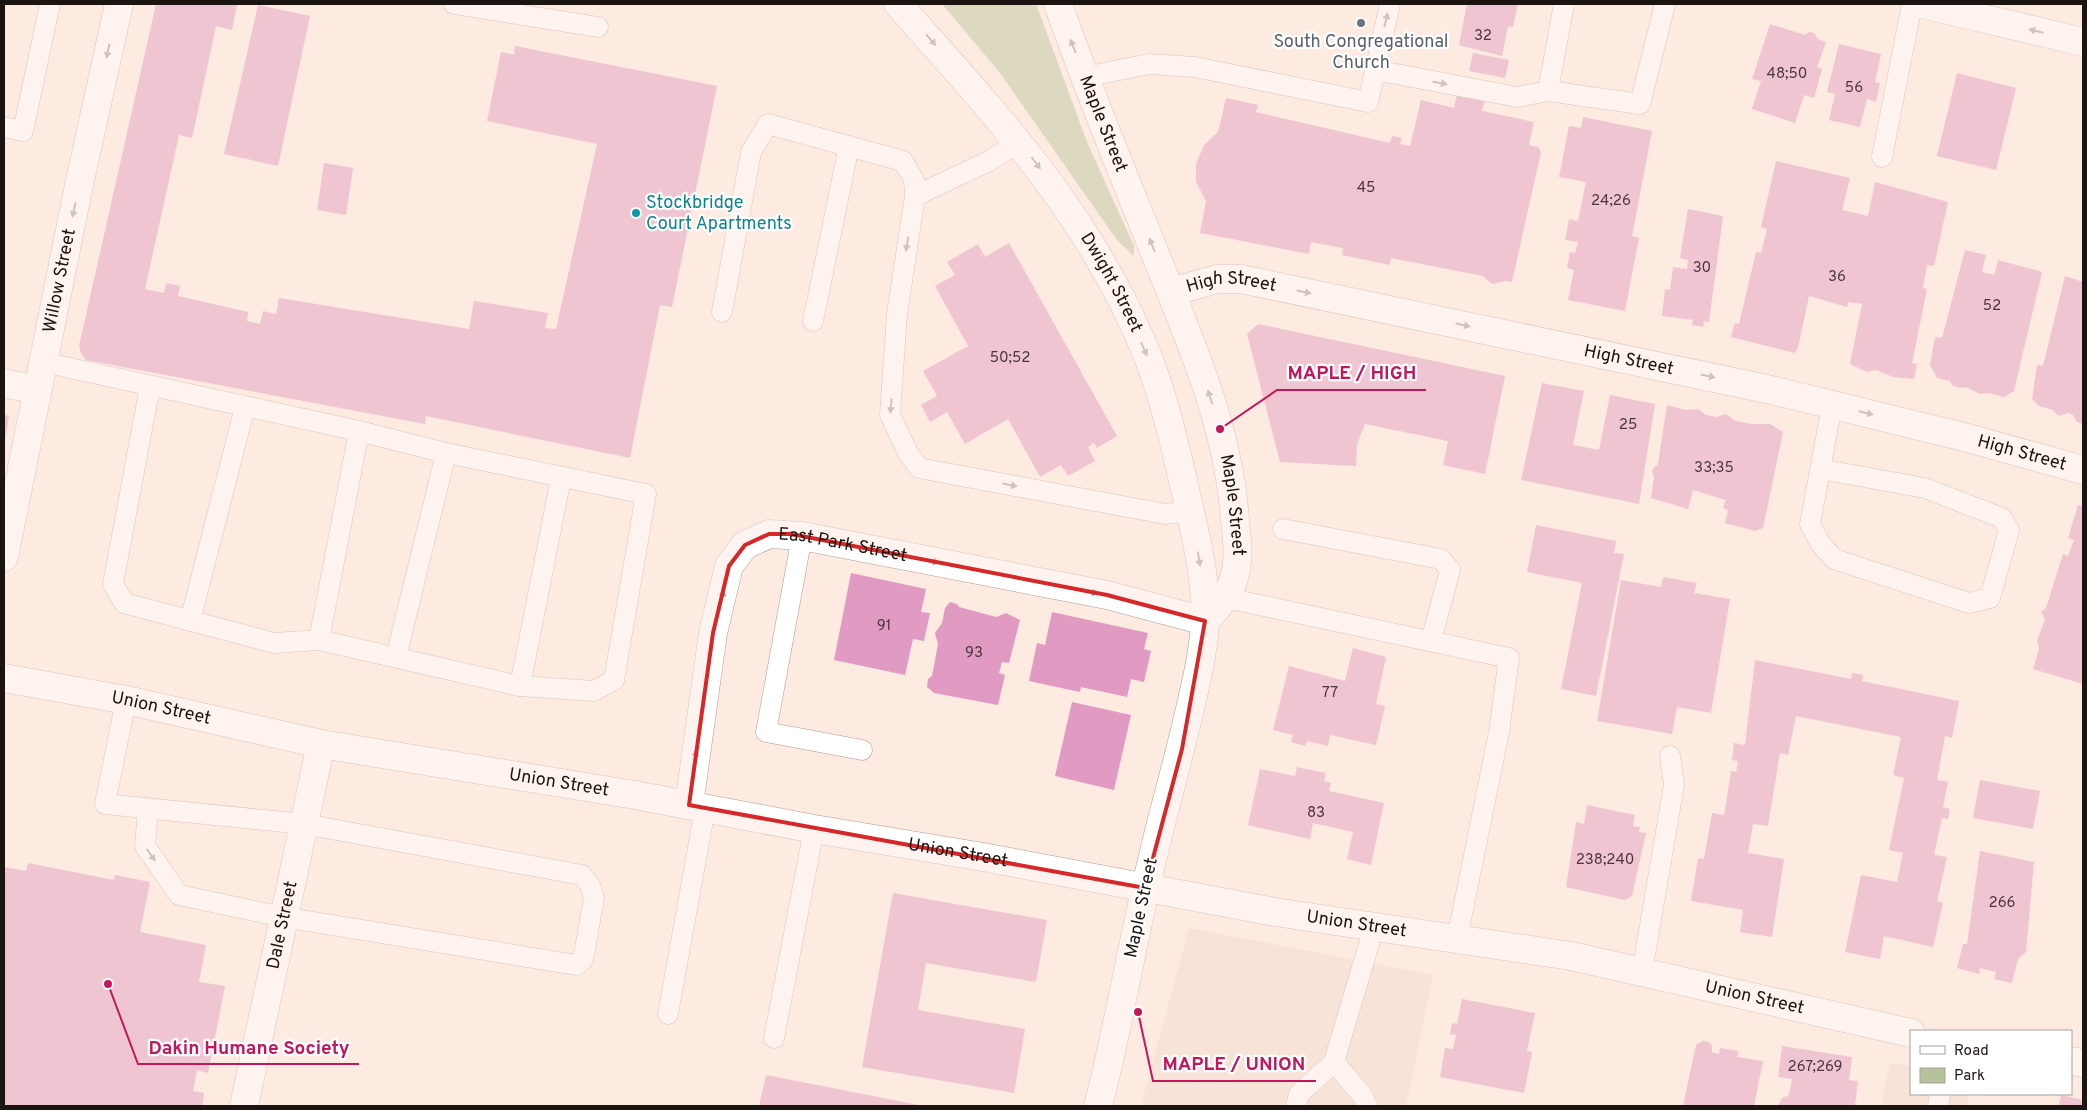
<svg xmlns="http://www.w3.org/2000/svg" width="2087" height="1110" viewBox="0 0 2087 1110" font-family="Overpass,sans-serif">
<rect width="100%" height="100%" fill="#fdeae0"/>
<!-- education -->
<g fill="#f2dccf">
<path d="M1189,928L1433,975L1406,1106H1141Z"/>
<path d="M1890,1063L1911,1066V1094H1970L1967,1106H1881Z"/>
</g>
<!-- green -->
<path fill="#b6c399" d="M942,4H1036L1087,142L1134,246V256L1117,240L1000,73Z"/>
<!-- building -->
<g fill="#e19ac2">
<path d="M156,4H237L232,30L216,26L192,138L179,135L145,289L164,293L166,283L180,286L178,296L248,312L247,321L260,324L263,311L276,314L279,298L469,329L474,301L548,313L545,328L556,329L597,144L487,121L501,52L514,55L515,46L717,86L672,307L660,305L630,458L426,416L425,424L86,360L81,353L79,346Z"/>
<path d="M1467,4H1518L1513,27L1508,26L1502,56L1459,45Z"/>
<path d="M258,5L310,16L278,166L224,154Z"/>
<path d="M1770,24L1805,35L1809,32L1814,33L1818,39L1826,42L1817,67L1822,69L1814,98L1804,95L1795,123L1752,109L1761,81L1752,79Z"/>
<path d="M1839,44L1881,54L1875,82L1880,83L1876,102L1867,99L1860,127L1829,120L1835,94L1827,92Z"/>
<path d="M1473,53L1509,60L1505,78L1469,71Z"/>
<path d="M1957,73L2016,88L1996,170L1937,156Z"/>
<path d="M1457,94L1485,100L1482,111L1534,122L1529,145L1538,147L1541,152L1512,282L1506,281L1492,284L1483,276L1391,258L1390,265L1342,255L1343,248L1311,242L1309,254L1200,233L1206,201L1196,182V164L1204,145L1218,132L1226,98L1258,105L1256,112L1390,143L1392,136L1402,138L1400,144L1410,146L1421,100L1454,108Z"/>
<path d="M1583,117L1652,131L1632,236L1639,238L1625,311L1568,300L1574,270L1567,268L1570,252L1575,253L1578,242L1565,240L1569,219L1578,221L1586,182L1559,177L1569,126L1581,128Z"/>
<path d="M1776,161L1850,178L1842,210L1868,216L1875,182L1948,202L1934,266L1927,265L1923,288L1927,289L1912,363L1917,364L1914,379L1893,377L1876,370L1867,372L1850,364L1862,304L1848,302L1847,307L1809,296L1798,348L1795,353L1731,337L1735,323L1739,324L1756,252L1761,253L1767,229L1761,227Z"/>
<path d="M324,163L353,168L346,215L317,210Z"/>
<path d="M1688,209L1723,216L1709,322L1704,321L1703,327L1692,325L1693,320L1662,316L1665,289L1670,290L1673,267L1687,269L1688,260L1680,258Z"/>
<path d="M1009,243L1117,436L1097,448L1094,443L1088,447L1095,461L1068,476L1061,465L1040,477L1008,419L965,444L947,412L930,422L921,405L937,396L923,371L968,346L935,286L955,275L947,262L978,244L985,257Z"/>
<path d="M1965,250L1986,255L1982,272L1994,275L1998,260L2042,272L2014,391L2004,397L1989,393L1980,394L1966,387L1961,388L1953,386L1950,381L1937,378L1930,365L1935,337L1942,338Z"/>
<path d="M2065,276L2083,282V424L2077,422L2073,415L2068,413L2058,416L2053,410L2039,406L2032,399L2037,365L2043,366Z"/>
<path d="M1258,324L1505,376L1485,474L1443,465L1448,441L1365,424L1357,444L1356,466L1280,462L1247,334Z"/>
<path d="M1542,383L1584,391L1573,445L1599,450L1610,395L1655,404L1639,504L1521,480Z"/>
<path d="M1667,405L1685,410L1698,409L1706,415L1716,417L1726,414L1736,421L1752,424H1770L1783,432L1763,528L1755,531L1725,523L1728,510L1723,508L1726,500L1693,490L1688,509L1651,498L1654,477L1652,470L1658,464Z"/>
<path d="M4,415L9,416L5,441H4Z"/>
<path d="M2078,505L2083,506V684L2033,669L2039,649L2037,641L2045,619L2041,612L2046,608L2063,554L2068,556L2074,540L2068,538Z"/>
<path d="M1536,525L1616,541L1614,553L1624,554L1596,696L1561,689L1582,583L1527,572Z"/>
<path d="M851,573L926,589L921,612L930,613L924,641L913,639L905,675L834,660Z"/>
<path d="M1663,577L1697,583L1694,593L1730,599L1711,713L1677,707L1672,734L1597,721L1621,580L1661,587Z"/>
<path d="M950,602L957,604L959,607L996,617L1006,613L1020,620L1009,663L1002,662L999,673L1005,675L998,705L934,693L927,687L928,679L932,676L938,644L935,633L942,623L945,608Z"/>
<path d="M1052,612L1148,633L1144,649L1151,651L1144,682L1131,679L1127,697L1081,687L1080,692L1029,681L1037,643L1045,645Z"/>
<path d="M1353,648L1386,657L1376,704L1385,706L1376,745L1330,735L1328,746L1307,741L1305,746L1291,742L1293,735L1273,730L1289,666L1345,681Z"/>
<path d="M1755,660L1851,679L1852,673L1863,675L1862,681L1959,701L1952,738L1945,736L1937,780L1948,782L1943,807L1950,809L1948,819L1942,818L1934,855L1947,857L1937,901L1943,903L1933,947L1884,936L1880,959L1845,952L1861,875L1897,882L1903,853L1889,850L1904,778L1893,775L1901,737L1796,716L1788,755L1780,753L1768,826L1753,824L1748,853L1784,859L1772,937L1740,932L1743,910L1691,901L1698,858L1704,859L1712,813L1724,815L1731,771L1736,772L1738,761L1732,760L1734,743L1745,745Z"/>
<path d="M1072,702L1131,715L1114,790L1055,776Z"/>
<path d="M1297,767L1326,773L1324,781L1331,783L1329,791L1384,803L1371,865L1347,859L1353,832L1313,823L1310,839L1248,825L1260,769L1295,776Z"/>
<path d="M1980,780L2040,791L2033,829L1973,818Z"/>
<path d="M1587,805L1635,815L1633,826L1640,827L1639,832L1646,833L1632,896L1625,900L1566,887L1576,822L1584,824Z"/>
<path d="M1980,851L2034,862L2026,952L2018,959L2012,983L1994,979L1996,972L1980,968L1979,974L1957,968L1963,944H1967Z"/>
<path d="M28,863L114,880L115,875L150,882L140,932L206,945L199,982L225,986L208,1073L197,1070L193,1091L204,1093L202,1106H4V867L26,871Z"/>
<path d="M893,893L1047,920L1036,982L926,963L918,1010L1025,1029L1014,1093L862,1067Z"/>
<path d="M1462,999L1535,1013L1527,1051L1532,1052L1524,1093L1440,1077L1445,1048L1453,1049L1456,1035L1450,1034L1452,1023L1457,1024Z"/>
<path d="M1703,1041L1709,1042L1712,1046V1052L1719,1054L1720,1048L1739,1051L1737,1057L1763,1061L1754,1106H1683L1696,1045Z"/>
<path d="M1782,1046L1852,1057L1849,1080L1858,1081L1855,1106H1778L1782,1098L1789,1095L1792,1079L1778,1077Z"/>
<path d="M766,1075L919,1105V1106H759Z"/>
<path d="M2061,1095L2083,1100V1106L2059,1105Z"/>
</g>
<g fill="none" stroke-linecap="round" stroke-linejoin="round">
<!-- lane casing -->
<g stroke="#b29c90" stroke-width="21">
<g id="lane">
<path d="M454,4L598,27"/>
<path d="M1564,4L1548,91L1640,104L1665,4"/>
<path d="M1375,70L1517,97L1548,91"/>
<path d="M1085,77L1149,64L1195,67L1368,102L1390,4"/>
<path d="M4,127L23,131L50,4"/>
<path d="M1882,157L1912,4"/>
<path d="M915,196L989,161L1019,142"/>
<path d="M722,312L751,152L768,124L903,161L914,180L915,196L897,314L890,415L908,453L919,468L1165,514L1190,511"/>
<path d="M813,321L849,146"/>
<path d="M42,362L61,366L359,431L446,453L646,494L614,680L594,691L520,686L319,640L274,643L124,603L113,584L150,386"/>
<path d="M1820,469L1925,488L2002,518L2009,530L1990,598L1969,603L1834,559L1820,543L1810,524L1830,416L1833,405"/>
<path d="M1283,529L1441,559L1450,570L1431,641"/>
<path d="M802,536L766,732L862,750"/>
<path d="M1226,598L1509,658L1499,732L1457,939"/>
<path d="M190,621L245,407"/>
<path d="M319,640L359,431"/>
<path d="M396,657L446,453"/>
<path d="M520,686L561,478"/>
<path d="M126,700L105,804L304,824L582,875L590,885L594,898L583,960L576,965L283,917L179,895L145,846L148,809"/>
<path d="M1642,972L1674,785L1670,756"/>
<path d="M668,1014L705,809"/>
<path d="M774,1038L814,829"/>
<path d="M1334,1062L1362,1095L1367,1106"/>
<path d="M1296,1106L1299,1094L1334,1062L1374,927"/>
<path d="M1938,1106L1940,1094"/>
</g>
</g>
<!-- street casing -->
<g stroke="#b29c90" stroke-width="29">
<g id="street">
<path d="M1922,4L2083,42"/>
<path d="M4,383L37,390"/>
<path id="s1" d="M689,805L713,633L729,566L745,545L769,534L802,536L1107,595L1205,621"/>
<path id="s2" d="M244,1106L321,744"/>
</g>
</g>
<!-- secondary casing -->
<g stroke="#b29c90" stroke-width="29">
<g id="secondary">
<path id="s3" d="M898,4C997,116 1091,215 1148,357C1164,398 1174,442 1184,485C1194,529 1207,577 1205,622C1204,648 1198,675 1192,700C1181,751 1166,801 1154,852C1133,936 1120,1022 1098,1106"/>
<path id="s4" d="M1058,4C1087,87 1121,169 1154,251C1189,338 1229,426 1235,521C1237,538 1239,554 1236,570C1232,592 1220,605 1205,621"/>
<path id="s5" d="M1171,292L1217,279H1241L1767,389L1964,437L2083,470"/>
<path id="s6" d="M4,557L79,185L119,4"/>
<path id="s7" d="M4,678L126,700L321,744L635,795L814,829L983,857L1275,912L1571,956L1911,1033"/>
<path d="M2071,1061L2083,1063"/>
</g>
</g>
<!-- lane -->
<use href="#lane" stroke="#fff" stroke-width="20"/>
<!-- street -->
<use href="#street" stroke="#fff" stroke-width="28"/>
<!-- secondary -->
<use href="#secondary" stroke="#fff" stroke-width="28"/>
</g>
<!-- one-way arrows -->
<defs><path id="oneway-solid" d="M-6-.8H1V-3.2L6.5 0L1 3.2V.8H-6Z" transform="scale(1.25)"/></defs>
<g fill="#999593">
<use href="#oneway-solid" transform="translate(1386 20) rotate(-77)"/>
<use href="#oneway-solid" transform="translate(2036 31) rotate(-166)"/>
<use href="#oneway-solid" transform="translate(931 40) rotate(48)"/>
<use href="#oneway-solid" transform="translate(1073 46) rotate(-111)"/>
<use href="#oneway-solid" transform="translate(108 51) rotate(102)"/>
<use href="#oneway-solid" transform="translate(1440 83) rotate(11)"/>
<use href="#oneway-solid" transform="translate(1036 163) rotate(53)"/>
<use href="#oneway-solid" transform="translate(74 210) rotate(102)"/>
<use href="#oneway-solid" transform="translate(907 244) rotate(99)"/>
<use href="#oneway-solid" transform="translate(1152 245) rotate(-112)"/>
<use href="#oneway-solid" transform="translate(1304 292) rotate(11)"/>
<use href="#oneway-solid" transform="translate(1463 325) rotate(12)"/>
<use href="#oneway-solid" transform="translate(1144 349) rotate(66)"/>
<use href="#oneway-solid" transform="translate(1708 376) rotate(12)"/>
<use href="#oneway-solid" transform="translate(1210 397) rotate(-108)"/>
<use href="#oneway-solid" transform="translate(891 406) rotate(94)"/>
<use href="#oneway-solid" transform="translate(1866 413) rotate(13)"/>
<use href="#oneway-solid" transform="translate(1010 485) rotate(11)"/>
<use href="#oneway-solid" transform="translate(1199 559) rotate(80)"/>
<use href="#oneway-solid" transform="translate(932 561) rotate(11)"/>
<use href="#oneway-solid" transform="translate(1091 592) rotate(11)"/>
<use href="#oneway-solid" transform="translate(722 597) rotate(-76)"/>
<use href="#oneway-solid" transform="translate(695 757) rotate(-82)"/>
<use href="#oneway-solid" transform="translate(151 855) rotate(55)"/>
</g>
<!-- marked area -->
<path d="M0 0H2087V1110H0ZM769,534H791L1107,595L1205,621L1182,749L1145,888L689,805L713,633L729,566L745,545Z" fill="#fdeae0" fill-opacity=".55" fill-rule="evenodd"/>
<path fill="none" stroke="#d62828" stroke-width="4" stroke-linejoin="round" d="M769,534H791L1107,595L1205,621L1182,749L1145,888L689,805L713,633L729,566L745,545Z"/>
<!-- markers -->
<circle fill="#6b7280" stroke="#fff" stroke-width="2" cx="1361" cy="23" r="5"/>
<circle fill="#0f9aa8" stroke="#fff" stroke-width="2" cx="636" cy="213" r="5"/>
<g text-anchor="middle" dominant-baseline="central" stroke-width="4.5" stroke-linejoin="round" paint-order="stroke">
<!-- number labels -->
<g font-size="15" fill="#4d363c">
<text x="1483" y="36">32</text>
<text x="1787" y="74">48;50</text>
<text x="1854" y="88">56</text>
<text x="1366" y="188">45</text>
<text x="1611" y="201">24;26</text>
<text x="1702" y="268">30</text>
<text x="1837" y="277">36</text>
<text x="1992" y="306">52</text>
<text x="1010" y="358">50;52</text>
<text x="1628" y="425">25</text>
<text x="1714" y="468">33;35</text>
<text x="884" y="626">91</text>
<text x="974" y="653">93</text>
<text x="1330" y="693">77</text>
<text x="1316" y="813">83</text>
<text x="1605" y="860">238;240</text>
<text x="2002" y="903">266</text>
<text x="1815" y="1067">267;269</text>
</g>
<!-- worship labels -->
<g font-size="18" fill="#5b616d" stroke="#fff">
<text x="1361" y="42">South Congregational<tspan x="1361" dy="21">Church</tspan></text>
</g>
<!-- street labels -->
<g font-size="18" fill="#1c1410" stroke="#fff">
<text stroke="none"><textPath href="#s4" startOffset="128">Maple Street</textPath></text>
<text stroke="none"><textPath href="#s6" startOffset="282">Willow Street</textPath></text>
<text stroke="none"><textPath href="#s3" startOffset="352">Dwight Street</textPath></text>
<text stroke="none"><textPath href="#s5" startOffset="62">High Street</textPath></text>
<text stroke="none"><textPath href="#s5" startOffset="468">High Street</textPath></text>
<text stroke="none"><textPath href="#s5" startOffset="872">High Street</textPath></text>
<text stroke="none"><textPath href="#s4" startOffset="532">Maple Street</textPath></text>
<text stroke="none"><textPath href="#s1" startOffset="370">East Park Street</textPath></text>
<text stroke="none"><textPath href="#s7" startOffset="160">Union Street</textPath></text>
<text stroke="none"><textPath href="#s7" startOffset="565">Union Street</textPath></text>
<text stroke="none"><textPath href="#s7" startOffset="970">Union Street</textPath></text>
<text transform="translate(1142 908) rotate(-78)">Maple Street</text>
<text stroke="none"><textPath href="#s7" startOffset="1375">Union Street</textPath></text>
<text stroke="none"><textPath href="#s2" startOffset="185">Dale Street</textPath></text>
<text stroke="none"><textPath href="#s7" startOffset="1780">Union Street</textPath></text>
</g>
<!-- culture labels -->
<g font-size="18" fill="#0d838f" stroke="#fff" text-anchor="start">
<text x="646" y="203">Stockbridge<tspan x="646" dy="21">Court Apartments</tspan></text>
</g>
</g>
<!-- callouts -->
<path fill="none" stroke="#c2185b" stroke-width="2" d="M1220 429L1277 390H1426M108 984L138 1064H359M1138 1012L1153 1081H1316"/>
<g fill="#c2185b" stroke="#fff" stroke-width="2">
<circle cx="1220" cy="429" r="5"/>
<circle cx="108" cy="984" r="5"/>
<circle cx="1138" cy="1012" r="5"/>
</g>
<g font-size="19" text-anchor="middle" font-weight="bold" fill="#c2185b" stroke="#fff" stroke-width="4.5" stroke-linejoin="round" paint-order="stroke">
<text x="1352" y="379">MAPLE / HIGH</text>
<text x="249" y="1054">Dakin Humane Society</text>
<text x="1234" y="1070">MAPLE / UNION</text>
</g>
<!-- border -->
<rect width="2087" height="1110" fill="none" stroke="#1c1410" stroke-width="10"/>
<!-- legend -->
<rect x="1910" y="1030" width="162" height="65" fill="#ffffff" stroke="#a4a19f"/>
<rect x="1920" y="1046" width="25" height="8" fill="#ffffff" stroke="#a4a19f"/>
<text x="1954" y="1055" font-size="15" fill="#1c1410">Road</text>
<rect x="1920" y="1068" width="25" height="15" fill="#b6c399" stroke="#a4a19f"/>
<text x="1954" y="1080" font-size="15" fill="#1c1410">Park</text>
</svg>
